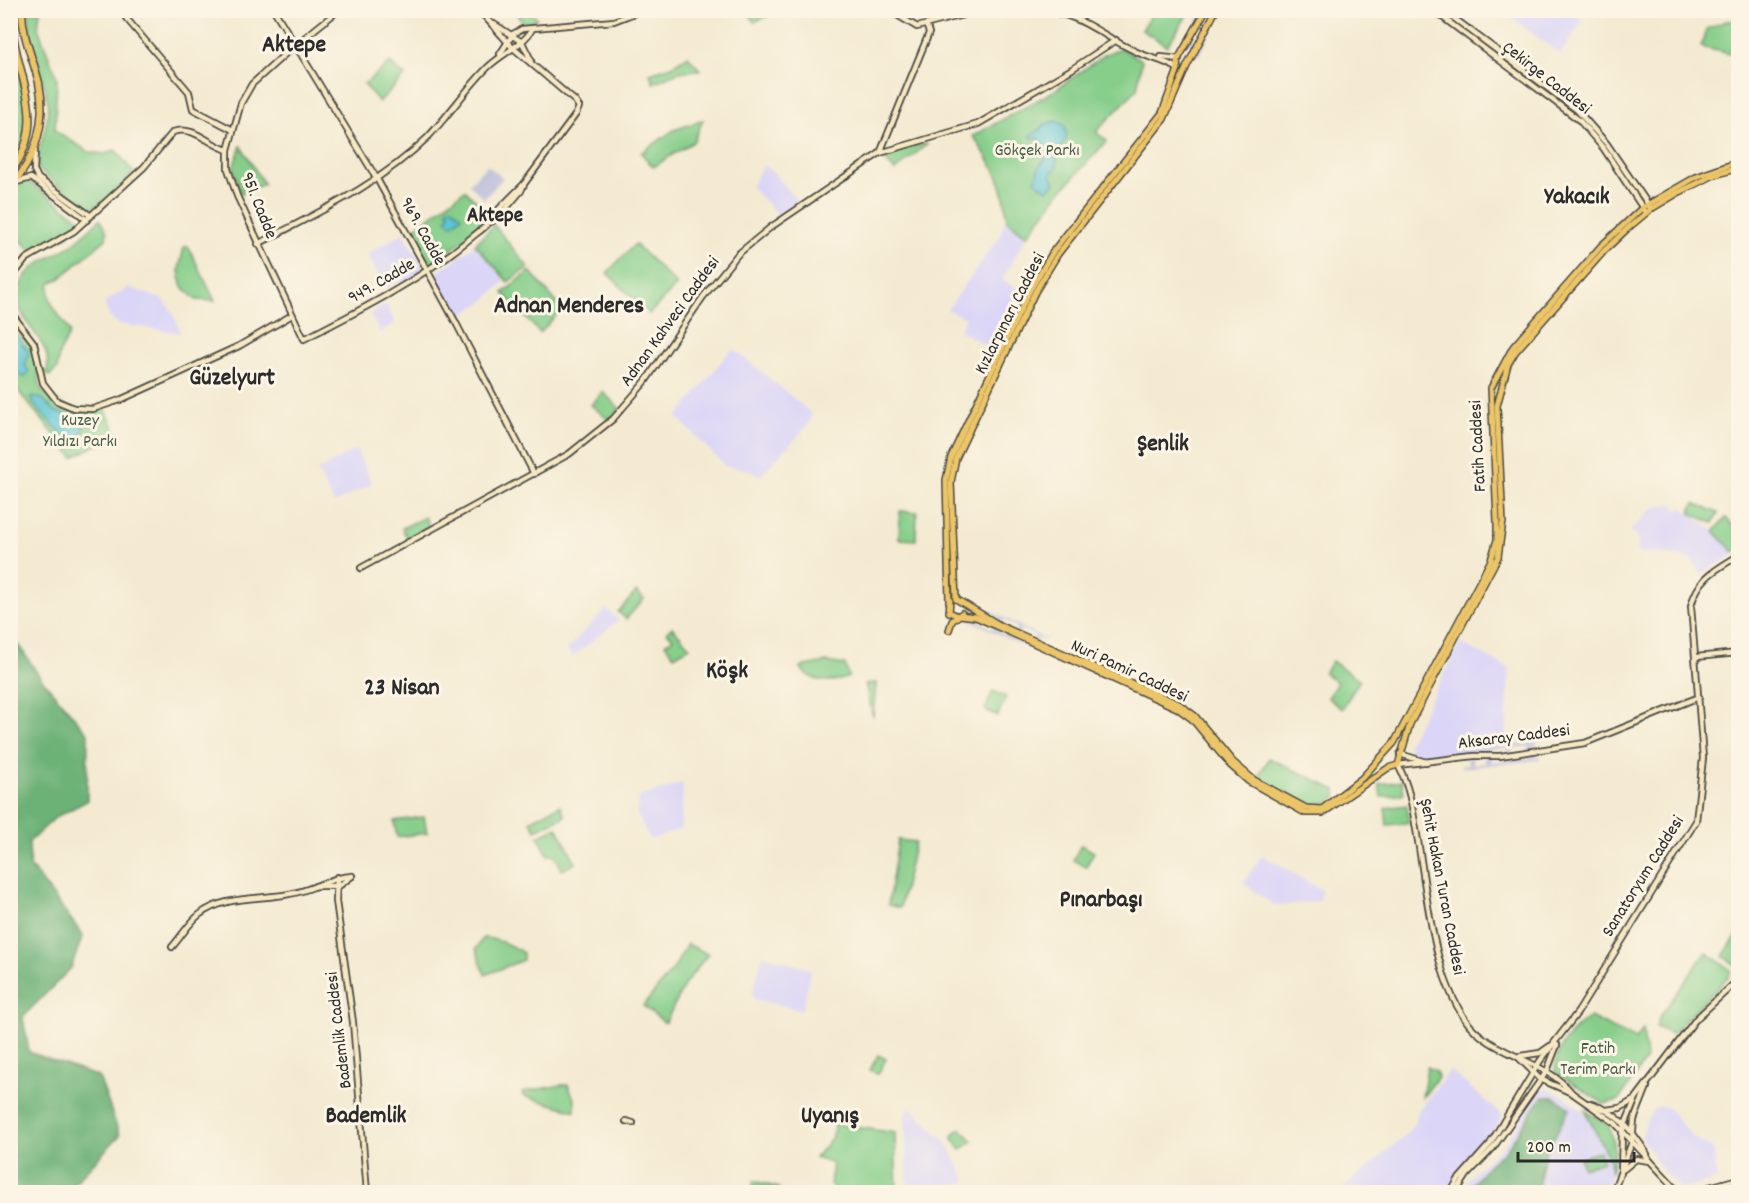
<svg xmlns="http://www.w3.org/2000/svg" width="1749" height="1203" viewBox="0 0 1749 1203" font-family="Dekko,sans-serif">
<rect width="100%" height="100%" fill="#fcf5e5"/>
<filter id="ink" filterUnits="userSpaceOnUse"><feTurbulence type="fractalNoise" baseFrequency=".0167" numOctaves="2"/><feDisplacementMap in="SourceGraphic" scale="12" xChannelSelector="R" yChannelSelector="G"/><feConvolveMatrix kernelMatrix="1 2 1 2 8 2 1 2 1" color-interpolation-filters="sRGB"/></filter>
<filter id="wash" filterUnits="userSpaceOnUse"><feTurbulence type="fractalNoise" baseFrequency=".008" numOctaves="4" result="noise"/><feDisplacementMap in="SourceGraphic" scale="24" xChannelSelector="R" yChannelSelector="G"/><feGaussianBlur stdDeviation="1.35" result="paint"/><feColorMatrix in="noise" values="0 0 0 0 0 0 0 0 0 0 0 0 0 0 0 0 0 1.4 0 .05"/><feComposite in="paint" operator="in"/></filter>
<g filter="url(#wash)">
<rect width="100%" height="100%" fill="#f4ead2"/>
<!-- built -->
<g fill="#dbd6f7">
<path d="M1507,11H1571L1583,21L1560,54L1506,14Z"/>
<path d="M763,165L774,173L800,204L781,218L751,187Z"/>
<path d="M1005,219L1027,236L1002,280L1024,292L996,352L959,330L966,318L947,310L1000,236Z"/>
<path d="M403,233L426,271L403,284L399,281L385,289L367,254Z"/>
<path d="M475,245L505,281L483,302L458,317L433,276Z"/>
<path d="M129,287L164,300L173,313L181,333L119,324L110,318L104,303Z"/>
<path d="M386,304L395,323L380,333L370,314Z"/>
<path d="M735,350L811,413L810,423L760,476L748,470L725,466L677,417L730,351Z"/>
<path d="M356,449L372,484L334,503L317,471Z"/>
<path d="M1673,503L1677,510L1683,508L1712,529L1735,554L1702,574L1690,559L1667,554L1636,552L1639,540L1630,531L1653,508Z"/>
<path d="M606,609L619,620L572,657L567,649Z"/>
<path d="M1460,643L1509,668L1506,745L1423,757L1409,750L1408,743Z"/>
<path d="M683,783L681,829L650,840L637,814L639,797Z"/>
<path d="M1262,855L1322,890L1320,901L1288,905L1272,904L1243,883Z"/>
<path d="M763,955L811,969L802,1010L754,999L752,994Z"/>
<path d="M1450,1070L1503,1116L1487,1142L1460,1173L1448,1192H1338L1404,1137L1413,1126L1418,1111Z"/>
<path d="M1546,1088L1567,1098L1586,1114L1598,1134L1610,1161L1611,1173L1606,1192H1460L1468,1178L1504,1145L1537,1093Z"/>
<path d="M1660,1106L1667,1107L1693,1137L1713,1149L1717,1179L1681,1190L1661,1168L1642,1138L1646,1121L1653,1110Z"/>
<path d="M909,1109H913L946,1142L967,1181L938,1192H908L905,1113Z"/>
</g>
<!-- industrial -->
<g fill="#c1c2dd" fill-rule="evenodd">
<path d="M1202,11H1205L1200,20L1211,25L1218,11H1221L1199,56L1196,55L1199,48L1192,47L1193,44L1189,42L1183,48ZM1198,24L1204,29L1202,44L1191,38Z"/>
<path d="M487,165L503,178L484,199L469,184Z"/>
<path d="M975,603L1046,639L1045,641L1039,638L1034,649L1040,652L1039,654L967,619L968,616L975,619L980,609L973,606ZM984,611L999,618L993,629L979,622ZM1003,620L1017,627L1012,638L998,631ZM1021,629L1035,636L1029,647L1016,640Z"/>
<path d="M1538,742L1535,746L1536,757H1540V760L1461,768V766L1468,765L1467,753L1459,754V751ZM1530,746L1527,749L1531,758L1513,760L1512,748ZM1507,748L1509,760L1490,762L1492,759L1488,750ZM1483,751L1485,763L1473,764L1471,752Z"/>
</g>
<!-- green -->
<g fill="#86ce8a" stroke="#587c5a" stroke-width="1.5">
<path d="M1154,10L1190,11L1167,46L1142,30Z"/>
<path d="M29,11H40L38,28L57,78L55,131L89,152L105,154L115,150L134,173L100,204L92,208L83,205L38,169C36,148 49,128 48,106C45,73 28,44 29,11Z"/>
<path d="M525,11H531L537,18L525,25L518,16Z"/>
<path d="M748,11H764L768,16L754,22Z"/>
<path d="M1726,21H1738V56L1701,47L1706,29Z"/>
<path d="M10,45L27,104L25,137L10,167Z"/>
<path d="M1121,48L1142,60L1137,89L1096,132L1107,141L1060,192L1027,236L1007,220C1005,183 994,166 973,136L1052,92L1106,54Z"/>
<path d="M688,56L700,70L678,72L653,83L650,73L672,66Z"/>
<path d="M390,63L405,76L379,102L364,84Z"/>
<path d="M703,120L693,142L653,167L641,153L674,130Z"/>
<path d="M927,144L895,171L883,158L907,146Z"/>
<path d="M241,146L264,184L241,194L233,168Z"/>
<path d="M24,181H28L81,220L68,236L33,252L16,236H11L10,193Z"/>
<path d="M465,190L492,217L431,266L411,231Z"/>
<path d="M100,219L107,232L106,239L59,279L50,283C45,305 61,314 70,333L59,354L57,369L49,376L46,374C58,339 8,323 20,286C28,262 55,258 73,244C82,237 91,227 100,219Z"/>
<path d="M494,225L528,267L508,282L475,244Z"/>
<path d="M635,244L677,285L649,314L607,273Z"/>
<path d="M188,246L215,301L196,300L181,285L179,270L184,247Z"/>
<path d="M530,271L562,309L540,333L503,293Z"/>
<path d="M10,316L34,351L41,390C61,407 79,413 105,409L118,435L73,457L19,392L11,372Z"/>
<path d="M603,392L620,409L609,420L591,405Z"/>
<path d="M1695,503L1718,513L1713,523L1690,513Z"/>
<path d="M900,511L917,512L916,540L899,539Z"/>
<path d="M425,517L429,527L407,538L402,528Z"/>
<path d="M1726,518L1738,532V548L1734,552L1714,531Z"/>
<path d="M636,592L644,599L626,619L618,612Z"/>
<path d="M672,627L690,647L674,656L665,644L673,638L667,632Z"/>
<path d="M1332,661L1360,680L1342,709L1328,698L1337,682L1324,673Z"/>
<path d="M826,662L845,665L849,677C833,683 811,684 800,667Z"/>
<path d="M876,683L873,717L865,684Z"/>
<path d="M993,691L1006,697L998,716L985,710Z"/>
<path d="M1269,758L1336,790V797C1311,819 1280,792 1257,779Z"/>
<path d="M1402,781L1404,794L1381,797L1379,784Z"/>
<path d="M560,805L565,816L536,830L530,821Z"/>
<path d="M1407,805L1409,823L1387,825L1385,808Z"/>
<path d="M424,817L427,833L397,837L394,821Z"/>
<path d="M557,827L576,863L562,870L555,855H548L538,836Z"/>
<path d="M898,840L915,842L900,908L888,905Z"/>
<path d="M1081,845L1094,852L1086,867L1073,860Z"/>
<path d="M1738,934V967L1723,956Z"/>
<path d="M483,938C496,938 512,946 523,953V960L485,975L476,949Z"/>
<path d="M687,944L708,954L685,984L665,1023L643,1006L674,968Z"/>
<path d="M1706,952L1731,970L1729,976L1671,1034L1656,1027L1660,1016Z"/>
<path d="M1590,1017L1636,1040L1643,1029L1646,1059L1619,1100L1604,1104L1555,1072C1553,1050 1573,1028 1590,1017Z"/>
<path d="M878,1055L886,1059L878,1074L870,1070Z"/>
<path d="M1427,1067L1436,1071L1438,1077L1422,1098Z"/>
<path d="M562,1085H568L575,1101V1111L523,1096L522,1092Z"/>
<path d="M1585,1110L1609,1126L1615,1151L1611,1173L1610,1161Z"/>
<path d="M835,1124L895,1133L897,1192H833L834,1188L830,1184L833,1164L815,1158L831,1139Z"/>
<path d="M960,1128L973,1141L961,1150L952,1137Z"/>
<path d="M1599,1152L1603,1161L1583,1168L1580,1158Z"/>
<path d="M754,1181L779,1188L778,1192H752Z"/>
</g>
<!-- forest -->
<g fill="#6cb176" stroke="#4c6e50" stroke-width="1.5">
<path d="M10,632L40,677L88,733L87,801L56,817L29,842L30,866L83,935L71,968L23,1017L29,1052L99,1077L120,1135L66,1192H11Z"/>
<path d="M1542,1097H1554L1570,1108L1545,1154L1537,1192L1475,1190L1471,1186L1489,1164L1506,1150Z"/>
</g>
<!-- water -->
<g fill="#5ac5d5" stroke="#427880" stroke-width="1.5">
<path d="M1057,121L1064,125L1067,136L1062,147L1057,149V165L1051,175L1055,183L1047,190L1035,181L1039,167L1046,158L1039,138H1032L1030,135L1039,131L1045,124Z"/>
<path d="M451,207L462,216L451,225L446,219L450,215L447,210Z"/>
<path d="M11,329L29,352L25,365L29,372L25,377L18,375L11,355Z"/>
<path d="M30,397L41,398L55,411L82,421L84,428L77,444H70C59,426 40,417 30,397Z"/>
</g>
</g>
<g filter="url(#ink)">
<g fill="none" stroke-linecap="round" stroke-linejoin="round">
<!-- secondary casing -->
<g stroke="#494844" stroke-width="8">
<g id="secondary">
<path d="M135,10L126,18L189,92L193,109L233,130"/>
<path d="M274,10L377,179L455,321L534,474"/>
<path d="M339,10L294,46L252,84L241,103L228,150V169L237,196L304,339C363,309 420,280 471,238C479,231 490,225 493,215L524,184L576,114L579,107L575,101L512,47L479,10"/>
<path d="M889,10L917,27L967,14L999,10"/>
<path d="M1033,10C1084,12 1097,35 1139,53C1153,59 1166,61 1178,69"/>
<path d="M1433,10L1579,120L1604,149L1646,213"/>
<path d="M1443,10L1577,110L1607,144L1650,207"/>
<path d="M494,24L522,42L531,60"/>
<path d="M500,54L513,34L522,29L614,21L642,10"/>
<path d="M1161,57L1179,59"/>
<path d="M35,151L34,170L38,178L91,216"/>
<path d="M880,153L978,124L1072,69L1116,40"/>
<path d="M17,182L31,178L87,220"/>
<path d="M491,222L497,219L521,191L524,184"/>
<path d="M258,244C317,213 379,185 428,137C449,115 466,89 488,67C500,55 526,43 532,29"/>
<path d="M10,259L20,266"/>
<path d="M10,289L16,272L26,259L74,231L144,167L173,132C194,125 209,145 228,150"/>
<path d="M10,301L15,318L34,343L43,383L57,401L74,408L93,409L120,400L239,346L292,315"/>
<path d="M361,568L569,454L613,419L645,382L703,297L738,254L771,227L880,153L929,33L927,27"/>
<path d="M1696,657L1738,653"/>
<path d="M1400,754L1426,762"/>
<path d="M337,877L336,901L353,1022L367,1192"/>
<path d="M316,886H339L352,876"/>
<path d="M172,947C181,937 189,923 199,915C224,895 260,900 289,894C312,891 329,877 352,876"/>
<path d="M1520,1056L1540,1053L1550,1046"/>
<path d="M1519,1058L1540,1079L1572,1093L1615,1123L1679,1192"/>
<path d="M1572,1093C1544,1058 1490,1056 1465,1019C1432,971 1427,893 1417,835C1413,811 1410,788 1398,765L1474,756H1500L1585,743L1699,697"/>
<path d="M1589,1103C1616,1111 1633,1131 1647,1154"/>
<path d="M1606,1110L1620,1108L1634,1100"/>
<path d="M626,1121L633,1123"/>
<path d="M1624,1169L1636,1159L1650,1161"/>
<path d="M1621,1173L1622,1132L1636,1098L1696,1019L1738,980"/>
<path d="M1451,1192L1458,1180L1490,1144L1540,1061L1578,1012L1696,821L1703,758L1691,606C1698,578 1715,570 1738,556"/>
<path d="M1456,1192L1467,1175L1493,1148L1547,1071L1557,1045"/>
<path d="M1613,1192L1632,1142L1634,1120L1647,1087"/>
<path d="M1691,1192L1738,1179"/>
</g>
</g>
<!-- primary casing -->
<g stroke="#494844" stroke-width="8">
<g id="primary">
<path d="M956,599L1001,626L1179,704L1195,716L1233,762L1254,780L1306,808L1322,809L1362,778L1394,743L1491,560L1497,540V522L1491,388L1513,347L1601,246L1642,208L1696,177L1738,162"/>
<path d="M956,599L951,482L956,458L1035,292L1058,254L1164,119L1187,66L1216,10"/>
<path d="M950,601L949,612L958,616"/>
<path d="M949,602L946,480L951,457L1030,290L1054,250L1162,113L1178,69L1177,61L1206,10"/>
<path d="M960,615L976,617L1177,708L1192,719L1230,765L1248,781L1305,813H1323L1388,768L1398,765L1410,724L1498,557L1503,522L1497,406L1508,364L1516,351L1605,250L1627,229L1651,209L1676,194L1712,176L1738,168"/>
<path d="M949,630L952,621L962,613"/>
</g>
</g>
<!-- highway casing -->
<g stroke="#494844" stroke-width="9">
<g id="highway">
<path d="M10,173C54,116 9,70 12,10"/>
<path d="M10,188C36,159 47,121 39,83C33,58 22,37 22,10"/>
</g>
</g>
<!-- secondary -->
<use href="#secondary" stroke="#f7e8c3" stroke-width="4.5"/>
<!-- primary -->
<use href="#primary" stroke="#ecc569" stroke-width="5"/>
<!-- highway -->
<use href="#highway" stroke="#ecc569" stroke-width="6"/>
</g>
</g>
<g text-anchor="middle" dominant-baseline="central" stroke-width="6" stroke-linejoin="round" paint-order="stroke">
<!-- street labels -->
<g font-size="18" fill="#2b2b2b" stroke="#fcf5e5">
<text transform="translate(1546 79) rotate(38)">Çekirge Caddesi</text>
<text transform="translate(258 206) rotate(68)">951. Cadde</text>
<text transform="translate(422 232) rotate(61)">969. Cadde</text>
<text transform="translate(382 282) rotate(-30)">949. Cadde</text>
<text transform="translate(1011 314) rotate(-63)">Kızlarpınarı Caddesi</text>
<text transform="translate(671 322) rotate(-54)">Adnan Kahveci Caddesi</text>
<text transform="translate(1479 446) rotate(-93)">Fatih Caddesi</text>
<text transform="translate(1129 672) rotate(25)">Nuri Pamir Caddesi</text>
<text transform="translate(1514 738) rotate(-7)">Aksaray Caddesi</text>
<text transform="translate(1644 877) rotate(-58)">Sanatoryum Caddesi</text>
<text transform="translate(1441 887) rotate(79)">Şehit Hakan Turan Caddesi</text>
<text transform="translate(340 1030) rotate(-97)">Bademlik Caddesi</text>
</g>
<!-- park labels -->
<g font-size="18" fill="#465c48" stroke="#fcf5e5">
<text x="1037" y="151">Gökçek Parkı</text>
<text x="80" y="421">Kuzey<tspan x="80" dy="21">Yıldızı Parkı</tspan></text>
<text x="1598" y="1049">Fatih<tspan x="1598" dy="21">Terim Parkı</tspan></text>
</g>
<!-- quarter labels -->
<g font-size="21" font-weight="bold" fill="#2b2b2b" stroke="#fcf5e5">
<text x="495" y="217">Aktepe</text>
</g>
<!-- district labels -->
<g font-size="24" font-weight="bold" fill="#2b2b2b" stroke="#fcf5e5">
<text x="294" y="46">Aktepe</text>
<text x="1577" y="198">Yakacık</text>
<text x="569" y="307">Adnan Menderes</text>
<text x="232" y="379">Güzelyurt</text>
<text x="1163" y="445">Şenlik</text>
<text x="727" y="672">Köşk</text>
<text x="402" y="689">23 Nisan</text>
<text x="1101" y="901">Pınarbaşı</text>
<text x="366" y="1117">Bademlik</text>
<text x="830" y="1117">Uyanış</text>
</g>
</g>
<!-- margin -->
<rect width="1749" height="1203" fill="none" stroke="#fcf5e5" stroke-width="36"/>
<!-- scale -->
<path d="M1518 1152v9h116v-9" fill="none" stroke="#2b2b2b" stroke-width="3"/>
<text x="1527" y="1152" font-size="18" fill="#2b2b2b" stroke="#fcf5e5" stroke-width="4.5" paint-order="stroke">200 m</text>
</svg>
